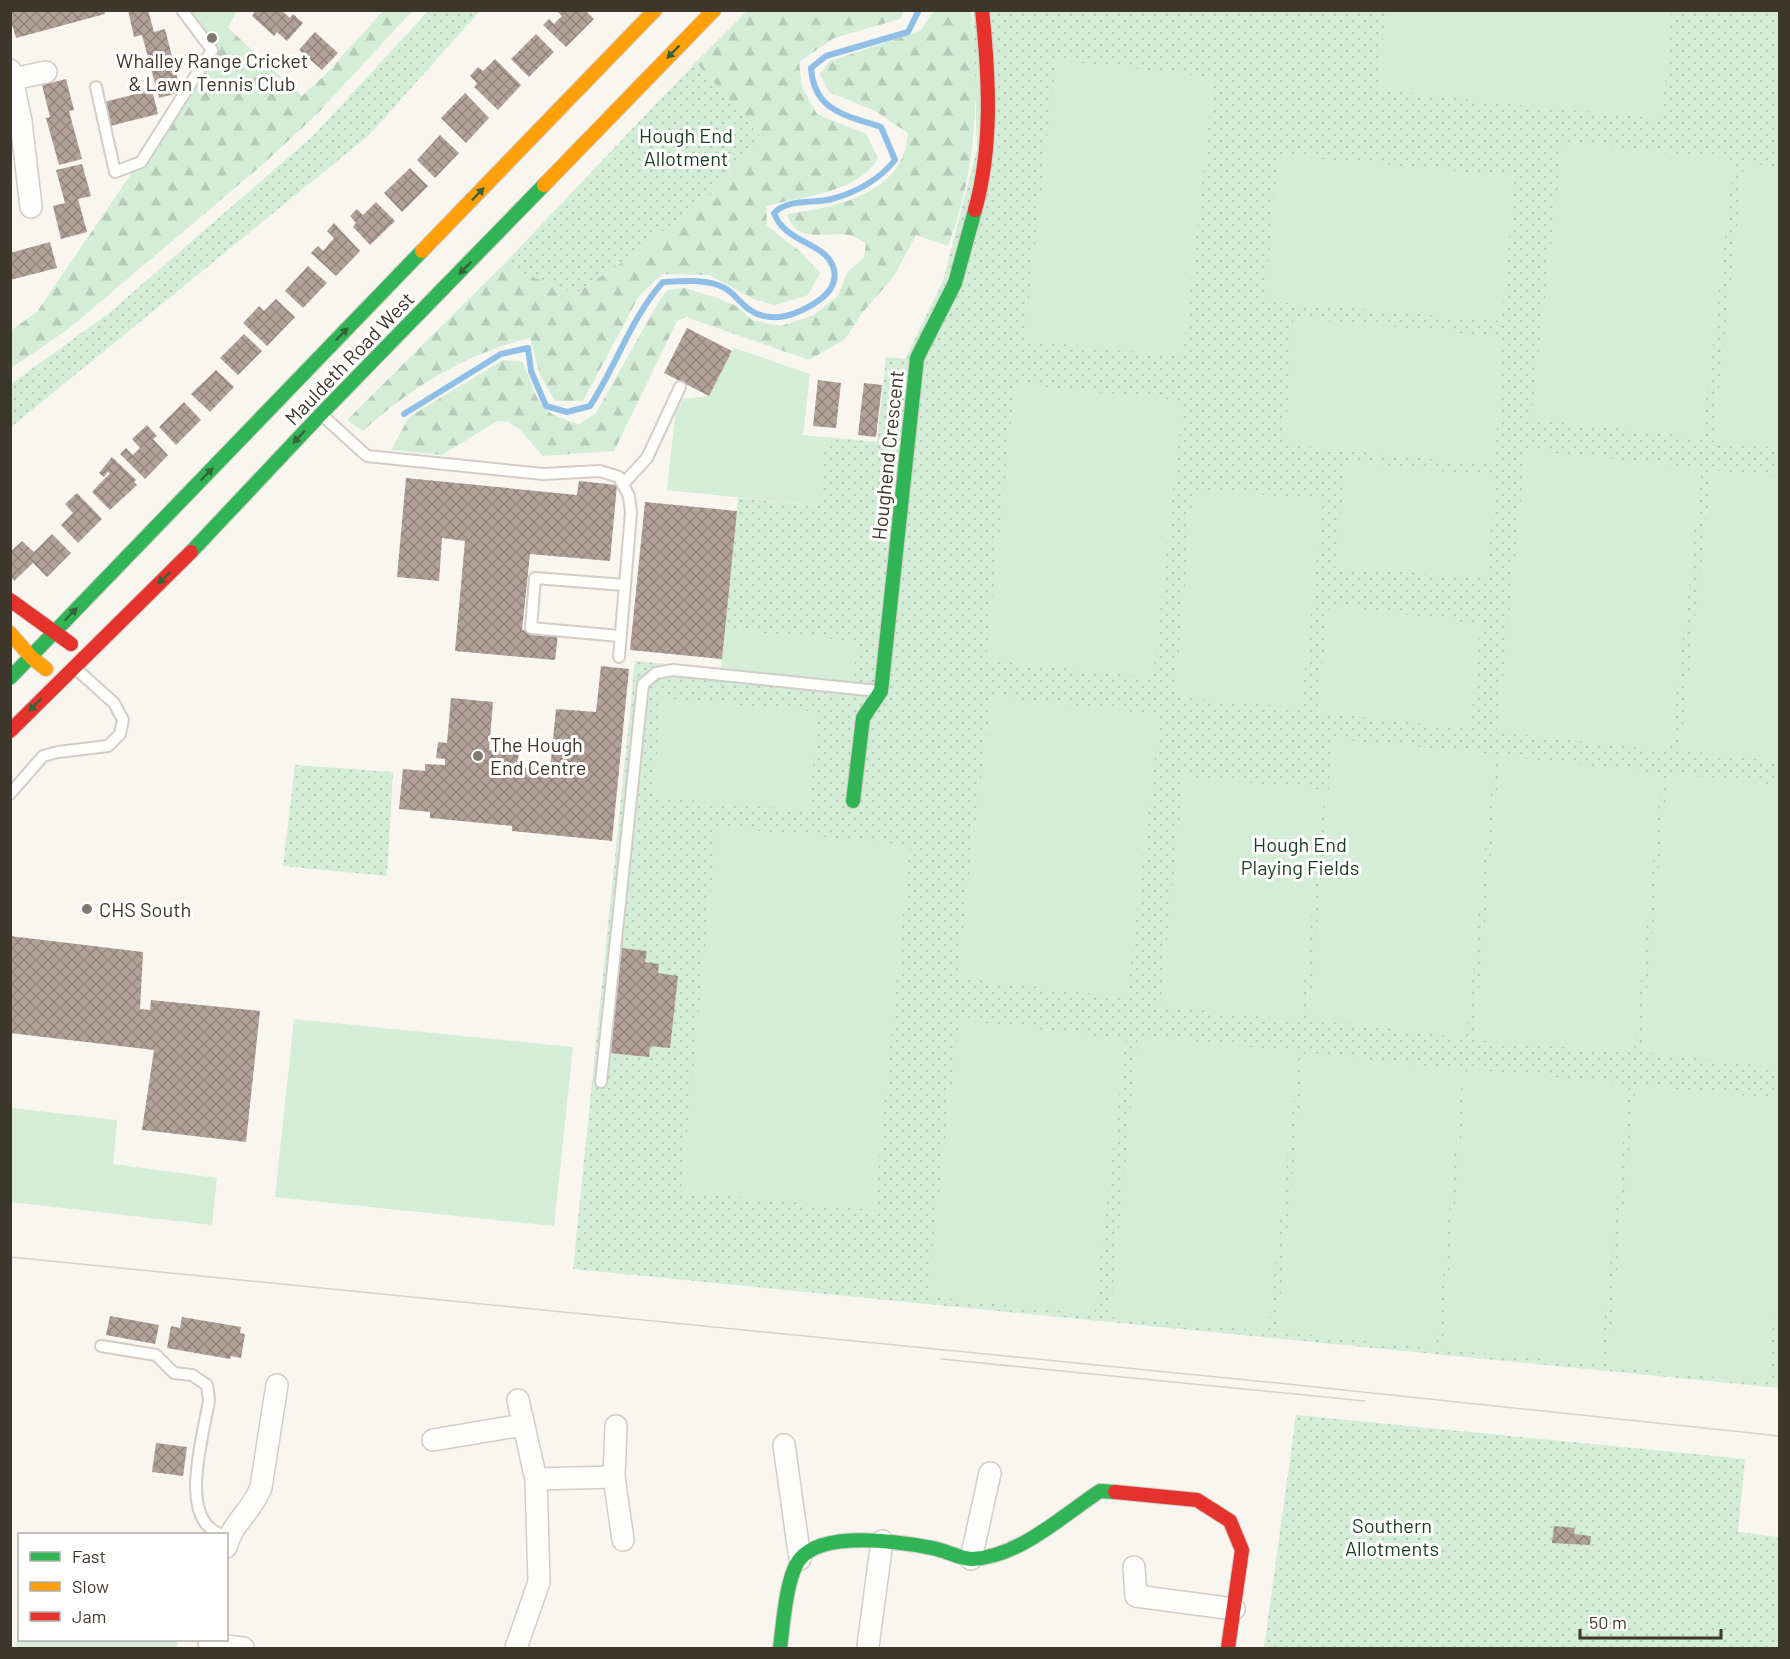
<svg xmlns="http://www.w3.org/2000/svg" width="1790" height="1659" viewBox="0 0 1790 1659" font-family="Barlow,sans-serif">
<defs>
<pattern id="green-dots" width="8" height="8" patternUnits="userSpaceOnUse" patternTransform="scale(1.5)"><rect width="8" height="8" fill="#d3edd7"/><path d="M2 2h.1M6 6h.1" fill="none" stroke="#b6ccb9" stroke-width="1.8" stroke-linecap="round"/></pattern>
<pattern id="forest-firs" width="22" height="20" patternUnits="userSpaceOnUse" patternTransform="scale(1.5)"><rect width="22" height="20" fill="#d3edd7"/><path d="M5 1l3.5 6h-7zM16 11l3.5 6h-7z" fill="#b6ccb9"/></pattern>
<pattern id="building-cross-hatch" width="8" height="8" patternUnits="userSpaceOnUse" patternTransform="scale(1.5)"><rect width="8" height="8" fill="#b2a199"/><path d="M0 0l8 8M0 8l8-8" fill="none" stroke="#92847d"/></pattern>
</defs>
<rect width="100%" height="100%" fill="#f9f5ef"/>
<!-- green -->
<g fill="url(#green-dots)">
<path d="M429,10L480,11L369,135L11,427V384L108,314L313,136Z"/>
<path d="M973,11H1779V1388L573,1269L635,661L853,682L856,642L725,629L738,498L818,506L826,437L877,442L886,357L905,359L943,281L977,149Z"/>
<path d="M696,62L761,137L709,197L621,263L575,294L503,265Z"/>
<path d="M295,765L393,772L387,876L283,866Z"/>
<path d="M1296,1415L1745,1459L1738,1532L1779,1537V1648H1264Z"/>
</g>
<!-- forest -->
<g fill="url(#forest-firs)">
<path d="M383,11H412L317,114L262,165L67,330L11,368L10,331L37,312L214,52L227,27L302,96L327,73Z"/>
<path d="M747,11H904L900,19L834,38L799,62L802,87L817,114L866,134L878,158C859,193 802,196 766,206L767,226L802,253L820,273L808,295L775,305L756,300L709,275L662,274L639,296L583,401H555L540,375L530,338C467,353 411,387 363,431L347,420L503,265L575,294L621,263L709,197L761,137L696,62Z"/>
<path d="M934,11H971C980,90 977,171 948,246L916,235L894,276L862,313L845,339L809,360L686,317L677,321L614,451L543,456L520,430L509,422L497,421L442,455L391,450L409,417L503,360L523,362C539,402 536,412 579,424L596,413L659,301L668,290L684,288L718,298L738,307L752,320L781,326L814,315L838,296L847,273L864,257L866,243C861,240 854,236 849,235C824,231 797,245 787,214C837,207 904,194 908,133L875,111L829,92L820,74L830,61L920,31Z"/>
</g>
<!-- pitch -->
<g fill="#d3edd7">
<path d="M182,11H237L214,52Z"/>
<path d="M1386,11H1672L1661,119L1378,90Z"/>
<path d="M1056,60L1214,77L1183,357L1024,340Z"/>
<path d="M1563,141L1734,160L1702,438L1531,419Z"/>
<path d="M1278,155L1515,176L1502,321L1265,301Z"/>
<path d="M1744,163L1779,167V448L1713,441Z"/>
<path d="M1293,317L1502,337L1495,465L1285,445Z"/>
<path d="M734,348L810,374L803,435L826,437L819,506L667,490L675,415L683,399L709,396Z"/>
<path d="M1015,384L1183,401L1153,678L986,660Z"/>
<path d="M1526,450L1702,468L1670,751L1497,732Z"/>
<path d="M1346,461L1496,477L1486,578L1335,567Z"/>
<path d="M1712,470L1779,477V762L1680,750Z"/>
<path d="M1193,489L1323,500L1301,708L1175,697Z"/>
<path d="M1329,605L1481,624L1470,729L1317,712Z"/>
<path d="M725,629L857,642L853,682L721,669Z"/>
<path d="M991,696L1160,715L1127,997L957,978Z"/>
<path d="M662,698L818,712L809,811L653,797Z"/>
<path d="M1333,739L1495,754L1466,1038L1309,1019Z"/>
<path d="M1500,756L1662,773L1634,1053L1474,1040Z"/>
<path d="M1668,773L1779,785V1068L1641,1052Z"/>
<path d="M1184,776L1325,790L1300,1021L1160,1006Z"/>
<path d="M717,827L910,845L874,1210L681,1192Z"/>
<path d="M294,1019L573,1047L554,1226L275,1197Z"/>
<path d="M959,1020L1126,1039L1094,1315L927,1296Z"/>
<path d="M1138,1035L1299,1052L1268,1331L1110,1317Z"/>
<path d="M1305,1052L1463,1070L1436,1349L1277,1331Z"/>
<path d="M1467,1069L1629,1084L1600,1365L1442,1349Z"/>
<path d="M1636,1085L1779,1099L1780,1258L1767,1382L1607,1366Z"/>
<path d="M11,1108L117,1120L113,1164L217,1178L212,1225L11,1202Z"/>
<path d="M19,1625L20,1640H178L176,1648H16Z"/>
</g>
<g fill="none" stroke-linecap="round" stroke-linejoin="round">
<!-- stream -->
<path stroke="#8fbee6" stroke-width="6" d="M404,414L501,354L528,348L531,371L546,406L567,412L590,406C616,366 632,316 663,282C681,281 700,279 718,285C733,290 738,302 750,310C772,325 799,314 818,301C828,294 837,284 834,270C828,242 785,244 774,213C789,198 813,204 832,199C857,192 879,180 895,160L881,127C845,115 814,111 811,68L826,56L908,32L919,10"/>
</g>
<!-- building -->
<g fill="url(#building-cross-hatch)">
<path d="M15,10H104L105,14L16,38L10,18V12Z"/>
<path d="M128,10H148L154,32L165,29L181,92L159,98L142,35L134,37Z"/>
<path d="M256,10H281L290,18L293,14L303,23L287,41L277,32L274,36L252,16Z"/>
<path d="M556,10H585L594,19L566,47L543,25L549,19L554,24L562,16Z"/>
<path d="M315,32L338,53L322,70L299,50Z"/>
<path d="M536,34L554,52L529,77L511,59Z"/>
<path d="M495,59L521,85L498,110L474,87L477,83L470,76L478,67L483,71Z"/>
<path d="M66,79L74,110L69,111L82,159L59,165L46,118L50,117L42,85Z"/>
<path d="M152,90L158,114L106,127L100,103Z"/>
<path d="M465,93L489,118L466,143L441,118Z"/>
<path d="M440,135L459,153L435,178L417,160Z"/>
<path d="M82,164L91,196L78,199L87,232L61,239L53,206L65,203L56,170Z"/>
<path d="M410,168L428,186L402,212L384,193Z"/>
<path d="M376,202L395,221L370,245L353,227L356,223L350,216L357,209L363,215Z"/>
<path d="M334,223L360,251L336,276L311,253L318,246L323,251L334,238L327,231Z"/>
<path d="M50,242L57,268L10,280V253Z"/>
<path d="M308,266L327,283L303,308L285,291Z"/>
<path d="M276,299L295,317L267,346L243,323L259,306L264,311Z"/>
<path d="M687,328L732,351L709,396L664,373Z"/>
<path d="M244,334L262,351L238,375L220,358Z"/>
<path d="M216,370L234,387L210,412L191,394Z"/>
<path d="M818,380L841,383L836,428L813,426Z"/>
<path d="M864,383L882,385L876,437L858,435Z"/>
<path d="M184,402L201,420L176,445L159,427Z"/>
<path d="M147,425L157,436L153,439L168,455L145,479L120,454L126,448L133,455L140,448L132,439Z"/>
<path d="M112,457L136,480L134,482L137,485L110,510L92,492L110,473L108,472L104,477L99,473Z"/>
<path d="M406,478L577,495L579,481L617,485L610,561L530,554L522,630L558,634L555,660L455,651L465,541L442,538L439,581L397,577Z"/>
<path d="M77,493L102,519L78,543L61,525L73,513L65,504Z"/>
<path d="M645,502L737,511L722,659L630,650Z"/>
<path d="M52,534L71,553L47,577L33,563L14,581L10,575V552L22,541L34,552Z"/>
<path d="M601,666L629,669L612,841L512,831V826L430,818V812L399,809L403,769L425,771V764L445,765V759L436,758L438,742L447,743L451,698L493,702L489,750L519,753L517,767L550,770L556,709L596,712Z"/>
<path d="M10,936L143,952L140,1009L150,1010L151,1000L260,1011L246,1142L142,1130L154,1050L10,1033Z"/>
<path d="M621,948L647,951L645,962L659,964L658,973L678,976L670,1048L650,1046L649,1057L609,1053Z"/>
<path d="M110,1316L159,1325L155,1344L106,1335Z"/>
<path d="M182,1317L241,1327L240,1333L245,1334L241,1358L231,1356L230,1359L167,1348L171,1326L180,1328Z"/>
<path d="M156,1443L187,1447L183,1476L152,1472Z"/>
<path d="M1554,1526L1575,1528L1574,1534L1591,1536L1590,1545L1552,1543Z"/>
</g>
<g fill="none" stroke-linecap="round" stroke-linejoin="round">
<!-- lane casing -->
<g stroke="#d2cdc6" stroke-width="14">
<g id="lane">
<path d="M96,87L115,172L141,162L212,50L182,10"/>
<path d="M323,416L367,456L543,474L600,471L619,477L629,496L631,513L619,657"/>
<path d="M624,483L647,458L680,387"/>
<path d="M620,636L531,628L535,578L624,585"/>
<path d="M10,794L43,756L58,752L108,746L120,734L123,720L114,703L75,668"/>
<path d="M601,1082L643,684L656,673L673,670L878,691"/>
<path d="M101,1346L156,1355L174,1373L192,1375L207,1385L209,1400C204,1435 177,1518 220,1534"/>
</g>
</g>
<!-- street casing -->
<g stroke="#d2cdc6" stroke-width="24">
<g id="street">
<path d="M10,70L21,121L31,207"/>
<path d="M13,79L46,72"/>
<path d="M616,1426L614,1477L623,1540"/>
<path d="M433,1440L523,1425"/>
<path d="M784,1445L800,1559"/>
<path d="M536,1479L614,1477"/>
<path d="M226,1547C232,1523 253,1510 261,1487L277,1385"/>
<path d="M971,1559L990,1473"/>
<path d="M1134,1567L1136,1596L1234,1609"/>
<path d="M209,1644L243,1648"/>
<path d="M868,1646L882,1541"/>
<path d="M516,1648L539,1582L536,1479L518,1400"/>
</g>
</g>
<!-- fast casing -->
<g stroke="#d2cdc6" stroke-width="16">
<g id="fast">
<path d="M191,552L321,414L544,185"/>
<path d="M10,678L422,251"/>
<path d="M853,801L863,718L881,691L917,358L955,283L975,210"/>
<path d="M780,1648C783,1626 786,1576 800,1559C824,1530 900,1542 932,1548C945,1550 960,1559 972,1559C1019,1557 1062,1516 1100,1491L1115,1492"/>
</g>
</g>
<!-- slow casing -->
<g stroke="#d2cdc6" stroke-width="16">
<g id="slow">
<path d="M544,185L714,10"/>
<path d="M422,251L655,10"/>
<path d="M10,633L31,657L46,669"/>
</g>
</g>
<!-- jam casing -->
<g stroke="#d2cdc6" stroke-width="16">
<g id="jam">
<path d="M975,210C993,146 989,76 982,10"/>
<path d="M10,600L71,644"/>
<path d="M10,731L191,552"/>
<path d="M1115,1492L1197,1500L1230,1521L1242,1550L1228,1648"/>
</g>
</g>
<!-- lane -->
<use href="#lane" stroke="#fefefd" stroke-width="10"/>
<!-- street -->
<use href="#street" stroke="#fefefd" stroke-width="21"/>
<!-- fast -->
<use href="#fast" stroke="#30b455" stroke-width="14"/>
<!-- slow -->
<use href="#slow" stroke="#ff9f0a" stroke-width="14"/>
<!-- jam -->
<use href="#jam" stroke="#e5322d" stroke-width="14"/>
<!-- tram -->
<g stroke="#d4d3d0" stroke-width="1.5">
<path d="M10,1257L1287,1384L1780,1436"/>
<path d="M941,1359L1365,1401"/>
</g>
</g>
<!-- one-way arrows -->
<defs><path id="oneway-solid" d="M-6-.8H1V-3.2L6.5 0L1 3.2V.8H-6Z" transform="scale(1.5)"/></defs>
<g fill="#38623a">
<use href="#oneway-solid" transform="translate(673 52) rotate(135)"/>
<use href="#oneway-solid" transform="translate(478 194) rotate(-46)"/>
<use href="#oneway-solid" transform="translate(465 268) rotate(135)"/>
<use href="#oneway-solid" transform="translate(342 334) rotate(-46)"/>
<use href="#oneway-solid" transform="translate(299 437) rotate(133)"/>
<use href="#oneway-solid" transform="translate(207 474) rotate(-46)"/>
<use href="#oneway-solid" transform="translate(164 578) rotate(136)"/>
<use href="#oneway-solid" transform="translate(71 614) rotate(-46)"/>
<use href="#oneway-solid" transform="translate(35 705) rotate(134)"/>
</g>
<!-- markers -->
<g fill="#7f7970" stroke="#fff" stroke-width="2">
<circle cx="212" cy="38" r="6"/>
<circle cx="478" cy="756" r="6"/>
<circle cx="87" cy="909" r="6"/>
</g>
<g text-anchor="middle" dominant-baseline="central" stroke-width="6" stroke-linejoin="round" paint-order="stroke">
<!-- poi labels -->
<g font-size="20" fill="#3d362b" stroke="#fff" text-anchor="start">
<text x="212" y="60" text-anchor="middle">Whalley Range Cricket<tspan x="212" dy="23">&amp; Lawn Tennis Club</tspan></text>
<text x="490" y="744">The Hough<tspan x="490" dy="23">End Centre</tspan></text>
<text x="99" y="909">CHS South</text>
</g>
<!-- park labels -->
<g font-size="20" fill="#183c26" stroke="#fff">
<text x="686" y="135">Hough End<tspan x="686" dy="23">Allotment</tspan></text>
<text x="1300" y="844">Hough End<tspan x="1300" dy="23">Playing Fields</tspan></text>
<text x="1392" y="1525">Southern<tspan x="1392" dy="23">Allotments</tspan></text>
</g>
<!-- street labels -->
<g font-size="20" fill="#3d362b" stroke="#fff">
<text transform="translate(349 358) rotate(-46)">Mauldeth Road West</text>
<text transform="translate(887 455) rotate(-84)">Houghend Crescent</text>
</g>
</g>
<!-- border -->
<rect width="1790" height="1659" fill="none" stroke="#3d362b" stroke-width="24"/>
<!-- legend -->
<rect x="18" y="1533" width="210" height="108" fill="#ffffff" stroke="#b1afaa" stroke-width="1.5"/>
<rect x="30" y="1552" width="30" height="9" fill="#30b455" stroke="#b1afaa" stroke-width="1.5"/>
<text x="72" y="1563" font-size="18" fill="#3d362b">Fast</text>
<rect x="30" y="1582" width="30" height="9" fill="#ff9f0a" stroke="#b1afaa" stroke-width="1.5"/>
<text x="72" y="1593" font-size="18" fill="#3d362b">Slow</text>
<rect x="30" y="1612" width="30" height="9" fill="#e5322d" stroke="#b1afaa" stroke-width="1.5"/>
<text x="72" y="1623" font-size="18" fill="#3d362b">Jam</text>
<!-- scale -->
<path d="M1580 1629v9h141v-9" fill="none" stroke="#3d362b" stroke-width="3"/>
<text x="1589" y="1629" font-size="18" fill="#3d362b" stroke="#ffffff" stroke-width="4.5" paint-order="stroke">50 m</text>
</svg>
